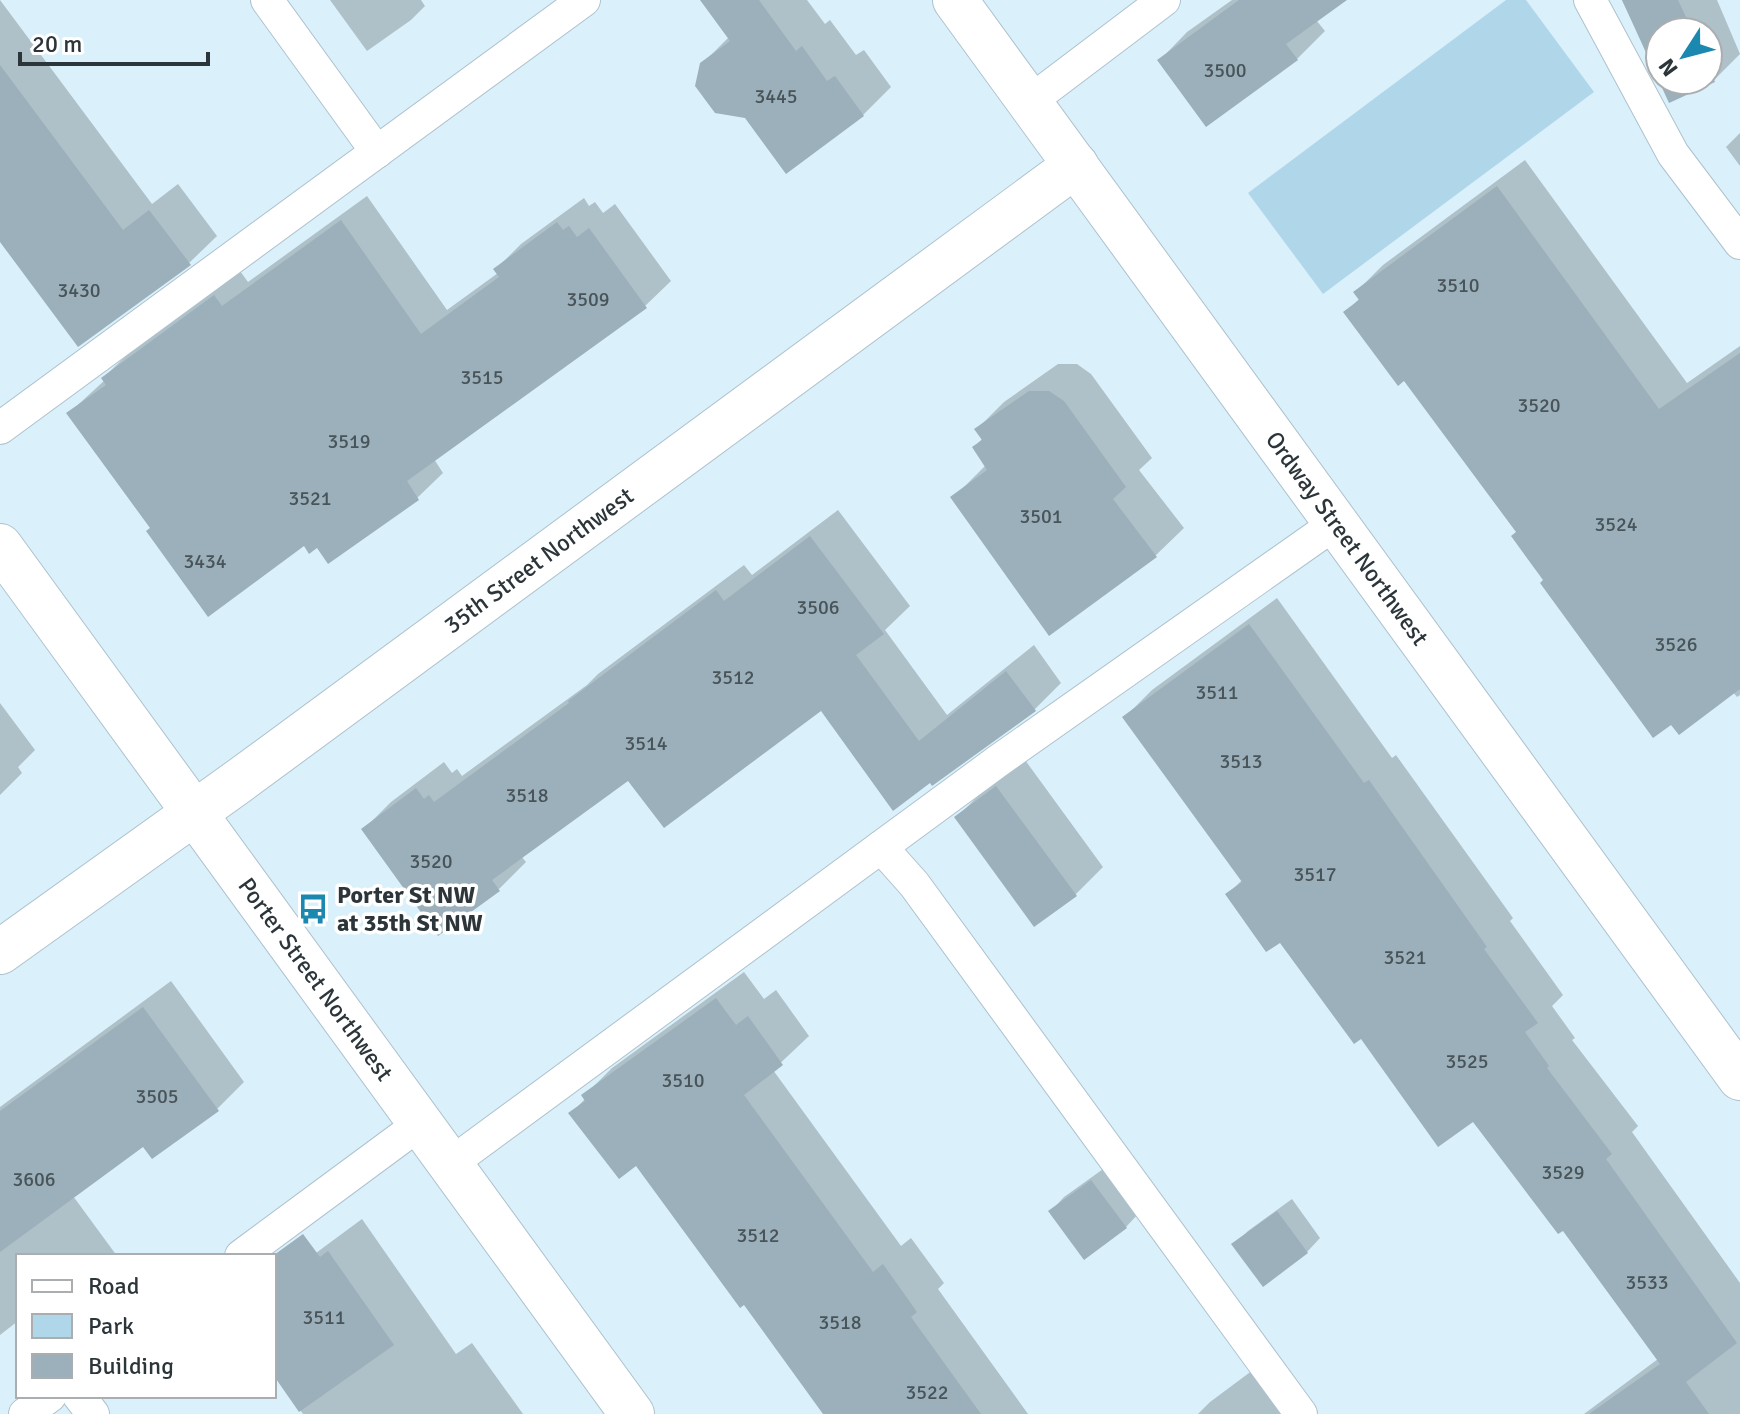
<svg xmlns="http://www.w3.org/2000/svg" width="1740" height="1414" viewBox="0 0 1740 1414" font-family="Signika,sans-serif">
<rect width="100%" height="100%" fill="#daf0fb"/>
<!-- green -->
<path fill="#b0d7e9" d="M1506,0H1526L1594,92L1323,294L1248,193Z"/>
<!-- shadow -->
<g fill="#0003">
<path d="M0,0L152,204L178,184L217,236L189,263L0,239Z"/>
<path d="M330,0H421L425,6L411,20L367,51Z"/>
<path d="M729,0H807L825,24L830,20L856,55L864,50L891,87L863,115L787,171L746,116L702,64L729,37Z"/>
<path d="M1232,0H1343L1316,20L1325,31L1297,59L1207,125L1160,60L1187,32Z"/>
<path d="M1622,0H1717L1740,54L1714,80H1660H1708V32H1660V79Z"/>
<path d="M1740,133V166L1726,147Z"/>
<path d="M1525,160L1687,383L1740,346V695L1737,697L1733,692L1545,580L1518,531L1405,378L1346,312L1360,298L1356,292L1383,265Z"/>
<path d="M367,196L447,310L498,273L496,269L521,244L584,198L589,206L595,202L603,213L615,204L671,281L645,306L434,459L443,473L417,498L317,545L152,528L69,413L105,380L103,378L129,353L240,271L248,282Z"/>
<path d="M1058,364H1077L1091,374L1152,458L1139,470L1184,528L1156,555L1050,633L953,498L986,465L974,447L983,438L977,429L1004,402Z"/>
<path d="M838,510L910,606L885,630L947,715L1034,645L1061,683L1034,710L932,783L821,708L628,778L521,856L526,862L499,889L363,830L391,802L444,762L452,773L457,769L462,776L587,685L598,674L744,565L752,575Z"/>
<path d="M1277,598L1392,758L1396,755L1513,918L1510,921L1563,995L1552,1006L1575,1038L1572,1040L1638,1126L1632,1132L1740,1283V1414H1584L1658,1359L1563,1228L1473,1119L1361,1037L1280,940L1228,894L1243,879L1125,717L1152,690Z"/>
<path d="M0,703L35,750L18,767L22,773L0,795Z"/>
<path d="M1025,760L1103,867L1075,895L957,817L985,789Z"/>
<path d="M744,972L764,999L776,990L809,1036L773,1070L901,1246L911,1238L944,1283L938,1289L1028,1414H826L745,1303L637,1163L571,1113L586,1098L584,1096L612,1068Z"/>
<path d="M171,981L244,1082L217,1109L143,1144L73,1196L117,1256H18V1321L0,1335V1107Z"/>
<path d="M1106,1167L1139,1213L1126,1227L1051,1211L1064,1197Z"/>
<path d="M1292,1199L1320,1238L1307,1252L1234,1245L1248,1231Z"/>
<path d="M362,1219L456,1354L472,1343L523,1414H303L274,1372V1284Z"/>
<path d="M1253,1370L1284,1414H1198L1210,1402Z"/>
</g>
<!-- building -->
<g fill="#9bb0ba">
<path d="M700,0H759L796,51L802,46L827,81L835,76L864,116L786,174L745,118L715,113L695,86L700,63L730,41Z"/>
<path d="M1239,0H1347L1286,44L1298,60L1206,127L1157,60Z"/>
<path d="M1622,0H1678L1693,32H1660V80H1708V66L1715,82L1669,103Z"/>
<path d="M0,65L123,230L149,210L191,265L78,347L0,242Z"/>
<path d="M1497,186L1659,409L1740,353V689L1679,735L1671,725L1653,738L1540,583L1543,580L1511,536L1516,532L1404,381L1398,386L1343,312L1359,300L1353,292Z"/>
<path d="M341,220L421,334L499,277L493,269L557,222L563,230L569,226L577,237L589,228L647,308L407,481L419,500L328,564L317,548L309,554L304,546L208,617L146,531L150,528L66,413L106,385L101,378L214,295L222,306Z"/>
<path d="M1029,391H1049L1064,401L1126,487L1113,499L1157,557L1049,636L950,497L987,470L972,447L982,440L974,429Z"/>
<path d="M810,536L884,634L856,655L919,741L1006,671L1036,711L932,786L930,783L893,811L821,711L664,828L628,781L492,880L500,891L438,936L361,829L416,788L424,799L429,795L434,802L569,703L568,701L716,590L724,601Z"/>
<path d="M1249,624L1364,783L1369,780L1487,947L1484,949L1538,1023L1525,1032L1549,1066L1547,1068L1612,1154L1606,1159L1737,1343L1686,1382L1709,1414H1589L1660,1364L1563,1231L1558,1234L1473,1122L1438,1147L1361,1039L1354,1044L1280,943L1266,952L1225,894L1242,882L1122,717Z"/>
<path d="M996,786L1077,896L1034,927L954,817Z"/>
<path d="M716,998L736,1025L748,1016L783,1065L744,1095L873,1272L883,1264L917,1312L911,1317L981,1414H823L744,1305L740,1308L636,1166L619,1179L568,1113L585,1101L581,1095Z"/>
<path d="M143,1007L219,1111L152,1159L143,1147L0,1252V1111Z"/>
<path d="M1091,1180L1127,1228L1084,1260L1048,1211Z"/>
<path d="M1277,1211L1308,1253L1263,1287L1231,1244Z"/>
<path d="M303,1234L320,1257L328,1251L394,1345L299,1412L274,1376V1255Z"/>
</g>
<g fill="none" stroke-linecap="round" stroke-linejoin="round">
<!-- lane casing -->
<g stroke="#adc2cd" stroke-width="34">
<g id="lane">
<path d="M267,0L377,152"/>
<path d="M1590,0L1673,154L1740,243"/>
<path d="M1029,102L1164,0"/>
<path d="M0,428L584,0"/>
<path d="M881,847L998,761L1336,523"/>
<path d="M450,1164L881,847L914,884L1301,1414"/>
<path d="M241,1256L421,1123"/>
<path d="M79,1396L93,1414"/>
<path d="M25,1414L50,1396"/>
</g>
</g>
<!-- street casing -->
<g stroke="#adc2cd" stroke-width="46">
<g id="street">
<path id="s1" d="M955,0L1740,1078"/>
<path id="s2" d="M0,952L239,781L1076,165"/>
</g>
</g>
<!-- secondary casing -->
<g stroke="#adc2cd" stroke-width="46">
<g id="secondary">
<path id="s3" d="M0,546L632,1414"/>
</g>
</g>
<!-- lane -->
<use href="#lane" stroke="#fff" stroke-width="32"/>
<!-- street -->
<use href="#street" stroke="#fff" stroke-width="44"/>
<!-- secondary -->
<use href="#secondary" stroke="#fff" stroke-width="44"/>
</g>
<!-- icons -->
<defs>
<g id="bus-bare" transform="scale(2.4)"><path d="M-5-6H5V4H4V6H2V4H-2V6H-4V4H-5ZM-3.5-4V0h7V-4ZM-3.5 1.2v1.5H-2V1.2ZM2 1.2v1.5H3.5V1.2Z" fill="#1b89af" stroke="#fff" stroke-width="2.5" paint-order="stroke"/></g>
</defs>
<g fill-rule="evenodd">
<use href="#bus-bare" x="313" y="909"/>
</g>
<g text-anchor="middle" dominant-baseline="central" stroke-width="7" stroke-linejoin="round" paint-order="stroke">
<!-- number labels -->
<g font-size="20" fill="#485459">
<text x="1225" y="70">3500</text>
<text x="776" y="96">3445</text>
<text x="1458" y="285">3510</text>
<text x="79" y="290">3430</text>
<text x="588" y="299">3509</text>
<text x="482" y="377">3515</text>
<text x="1539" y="405">3520</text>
<text x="349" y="441">3519</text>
<text x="310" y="498">3521</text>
<text x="1041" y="516">3501</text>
<text x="1616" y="524">3524</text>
<text x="205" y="561">3434</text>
<text x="818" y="607">3506</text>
<text x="1676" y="644">3526</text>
<text x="733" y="677">3512</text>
<text x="1217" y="692">3511</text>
<text x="646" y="743">3514</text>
<text x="1241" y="761">3513</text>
<text x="527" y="795">3518</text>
<text x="431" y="861">3520</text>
<text x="1315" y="874">3517</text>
<text x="1405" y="957">3521</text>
<text x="1467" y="1061">3525</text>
<text x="683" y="1080">3510</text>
<text x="157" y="1096">3505</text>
<text x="1563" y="1172">3529</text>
<text x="34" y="1179">3606</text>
<text x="758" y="1235">3512</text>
<text x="1647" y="1282">3533</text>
<text x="324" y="1317">3511</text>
<text x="840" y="1322">3518</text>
<text x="927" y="1392">3522</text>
</g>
<!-- street labels -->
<g font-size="24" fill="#2c3539" stroke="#fff">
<text stroke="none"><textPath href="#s1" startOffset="666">Ordway Street Northwest</textPath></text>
<text stroke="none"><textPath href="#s2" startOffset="666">35th Street Northwest</textPath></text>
<text stroke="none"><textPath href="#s3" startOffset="536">Porter Street Northwest</textPath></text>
</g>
<!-- poi labels -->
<g font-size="24" font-weight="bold" fill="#2c3539" stroke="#fff" text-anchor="start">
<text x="337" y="895">Porter St NW<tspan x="337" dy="28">at 35th St NW</tspan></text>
</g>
</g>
<!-- legend -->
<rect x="16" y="1254" width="260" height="144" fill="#ffffff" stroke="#abaeb0" stroke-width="2"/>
<rect x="32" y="1280" width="40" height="12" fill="#ffffff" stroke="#abaeb0" stroke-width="2"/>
<text x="88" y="1294" font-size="24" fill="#2c3539">Road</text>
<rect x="32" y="1314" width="40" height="24" fill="#b0d7e9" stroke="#abaeb0" stroke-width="2"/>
<text x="88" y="1334" font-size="24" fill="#2c3539">Park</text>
<rect x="32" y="1354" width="40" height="24" fill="#9bb0ba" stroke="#abaeb0" stroke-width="2"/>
<text x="88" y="1374" font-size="24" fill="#2c3539">Building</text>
<!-- north arrow -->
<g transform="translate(1684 56) rotate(234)"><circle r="38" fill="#ffffff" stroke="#abaeb0" stroke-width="2"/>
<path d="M0-6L14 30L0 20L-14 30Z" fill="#1b89af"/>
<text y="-12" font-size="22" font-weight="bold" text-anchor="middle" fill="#2c3539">N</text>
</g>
<!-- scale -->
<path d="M20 52v12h188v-12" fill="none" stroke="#2c3539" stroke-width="4"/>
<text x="32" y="52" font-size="24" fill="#2c3539" stroke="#ffffff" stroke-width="6" paint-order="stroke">20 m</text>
</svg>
